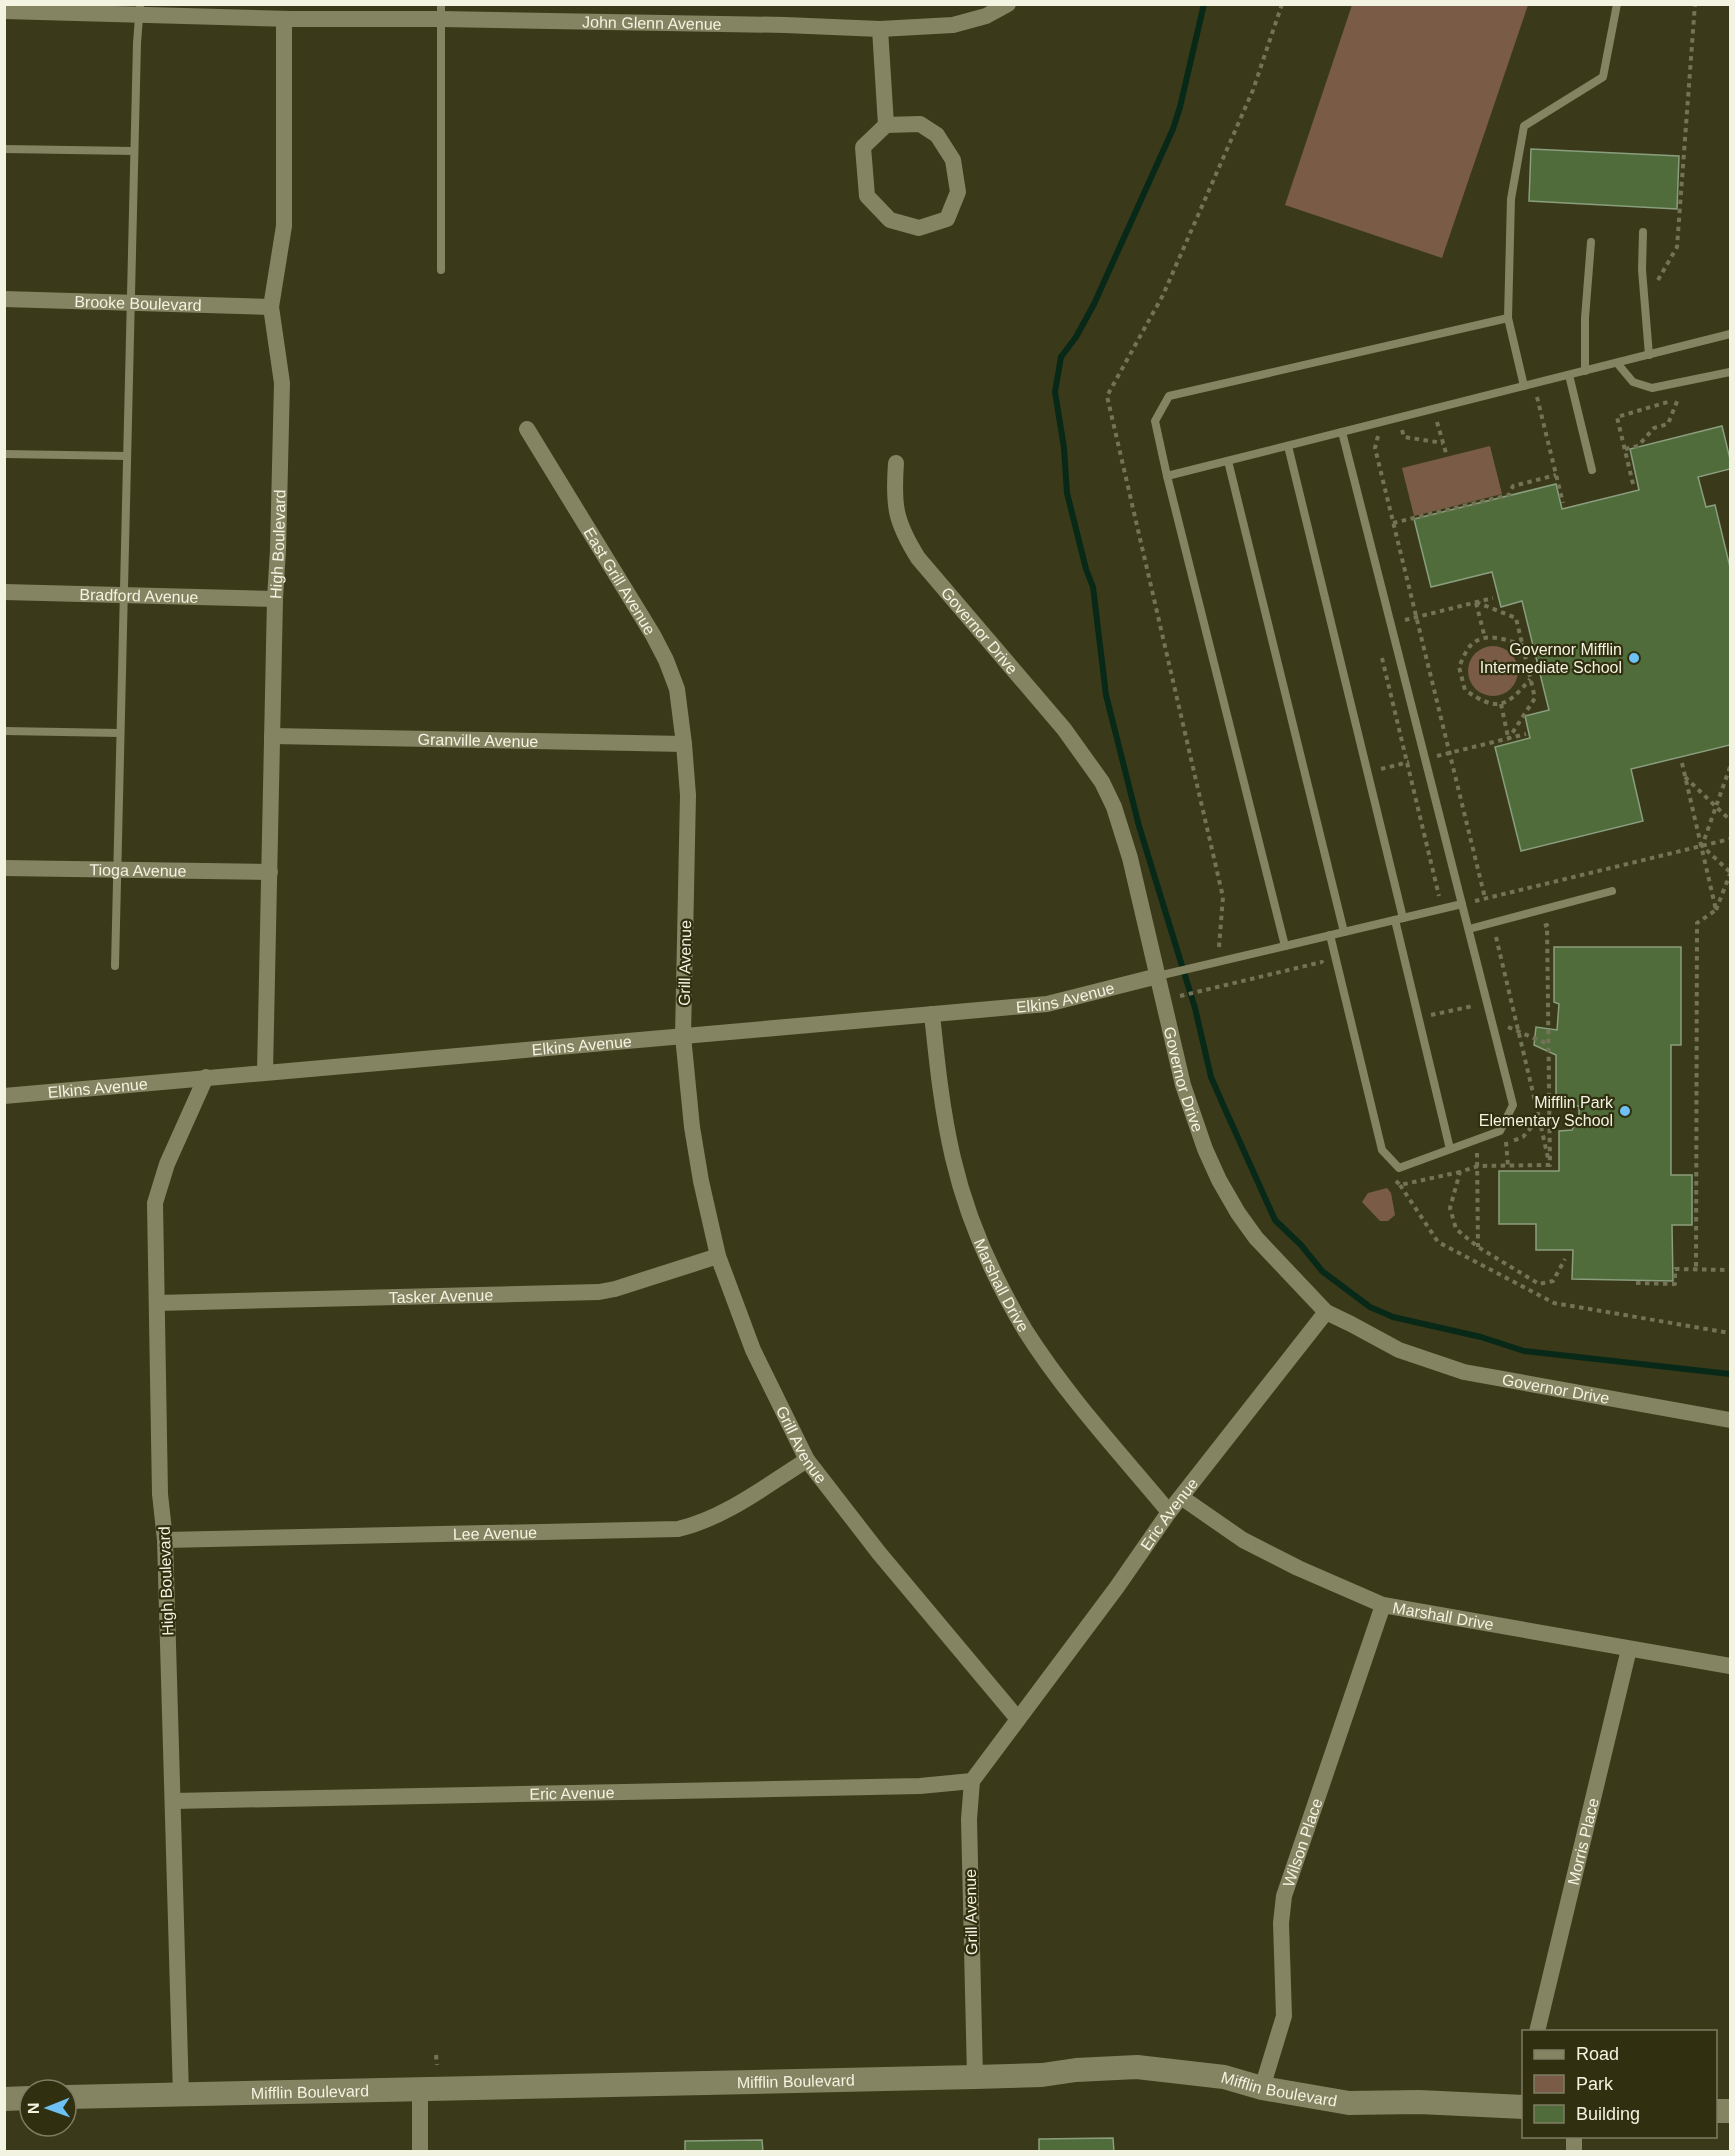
<svg xmlns="http://www.w3.org/2000/svg" width="1735" height="2156" viewBox="0 0 1735 2156" font-family="Helvetica,sans-serif">
<rect width="100%" height="100%" fill="#3a3a1a"/>
<!-- green -->
<g fill="#795b46">
<path d="M1352,5H1528L1442,258L1285,205Z"/>
<path d="M1490,446L1502,494L1414,516L1402,468Z"/>
<circle cx="1493" cy="671" r="25"/>
<path d="M1387,1188L1391,1193L1395,1215L1388,1221H1380L1362,1202L1368,1193Z"/>
</g>
<g fill="none" stroke-linecap="round" stroke-linejoin="round">
<!-- stream -->
<path stroke="#082818" stroke-width="6" d="M1204,4L1180,107L1173,129L1094,304L1076,337L1061,357L1055,392L1064,448L1067,493L1086,569L1093,587L1106,695L1139,826L1195,1008L1211,1077L1225,1109L1275,1220L1301,1245L1322,1271L1370,1307L1393,1317L1481,1337L1524,1351L1730,1374"/>
</g>
<!-- building -->
<g fill="#506c3b" stroke="#8a9d7e" stroke-width="1.5">
<path d="M1531,149L1679,156L1677,209L1529,201Z"/>
<path d="M1722,426L1730,459V469L1698,477L1706,507L1715,505L1730,567V745L1631,769L1643,821L1521,851L1495,747L1530,738L1525,716L1549,710L1522,601L1501,607L1492,572L1431,587L1414,519L1556,484L1562,509L1639,490L1630,449Z"/>
<path d="M1554,947H1681V1045H1671V1175H1692V1225H1672L1673,1281L1572,1279L1573,1250H1536V1224H1499V1171H1559V1131L1572,1130L1579,1115V1106H1556V1055L1534,1045L1536,1027L1557,1030L1559,1004L1554,1002Z"/>
<path d="M1113,2138L1114,2152H1039V2139Z"/>
<path d="M762,2140L763,2152H623L685,2151V2141Z"/>
</g>
<g fill="none" stroke-linecap="round" stroke-linejoin="round">
<!-- path -->
<g stroke="#737357" stroke-width="4" stroke-dasharray="4.5 4.5" stroke-linecap="butt">
<path d="M1658,280L1677,247L1695,4"/>
<path d="M1537,397L1563,503"/>
<path d="M1437,422L1446,453"/>
<path d="M1402,430L1404,437L1443,443"/>
<path d="M1378,436L1375,448L1485,898"/>
<path d="M1625,449L1638,446L1654,428L1668,424L1678,399"/>
<path d="M1633,484L1617,417L1671,401"/>
<path d="M1393,523L1509,495L1513,486L1556,475"/>
<path d="M1476,602L1516,618L1535,698L1509,738"/>
<path d="M1476,603L1485,638"/>
<path d="M1405,620L1493,598"/>
<path d="M1523,645C1507,640 1485,631 1471,645C1466,650 1462,660 1459,667L1465,690C1497,712 1506,708 1530,679"/>
<path d="M1382,658L1439,896"/>
<path d="M1501,704L1508,737"/>
<path d="M1437,756L1526,734"/>
<path d="M1682,763L1716,910L1697,923L1696,1269"/>
<path d="M1730,767L1702,846L1730,872"/>
<path d="M1381,769L1409,762"/>
<path d="M1685,777L1730,820"/>
<path d="M1475,901L1730,839"/>
<path d="M1716,910L1730,874"/>
<path d="M1544,926L1547,925L1550,1165L1478,1166L1460,1172L1450,1208L1456,1229L1478,1247L1539,1284L1553,1281L1565,1259"/>
<path d="M1496,937L1539,1118L1523,1137L1510,1142"/>
<path d="M1219,947L1223,897L1107,396L1163,295L1253,90L1282,4"/>
<path d="M1180,996L1322,962L1323,963"/>
<path d="M1431,1015L1473,1006"/>
<path d="M1508,1027L1548,1044"/>
<path d="M1539,1118L1548,1158"/>
<path d="M1506,1142L1508,1166"/>
<path d="M1477,1153L1478,1247"/>
<path d="M1396,1181L1400,1185L1460,1172"/>
<path d="M1400,1185L1438,1242L1554,1303L1730,1333"/>
<path d="M1636,1283L1675,1284V1269L1730,1270"/>
<path d="M436,2055L437,2065"/>
</g>
<!-- lane -->
<g stroke="#848362" stroke-width="8">
<path d="M4,149L134,151"/>
<path d="M1643,232L1642,270L1649,355"/>
<path d="M441,270V4"/>
<path d="M1508,318L1524,386"/>
<path d="M1617,363L1633,382L1652,388L1730,372"/>
<path d="M1585,371V318L1591,242"/>
<path d="M1569,375L1592,470"/>
<path d="M1288,446L1403,918"/>
<path d="M4,454L127,456"/>
<path d="M1228,461L1344,932"/>
<path d="M1167,476L1155,421L1169,396L1508,318L1511,199L1524,126L1603,77L1617,4"/>
<path d="M4,731L120,733"/>
<path d="M1395,920L1450,1149"/>
<path d="M1469,929L1612,891"/>
<path d="M1330,935L1382,1150L1399,1168L1500,1131L1513,1105L1342,432"/>
<path d="M1285,946L1462,904"/>
<path d="M115,966L137,43L140,4"/>
<path d="M1158,976L1285,946L1167,476L1730,334"/>
</g>
<!-- street -->
<g stroke="#848362" stroke-width="16">
<path id="s1" d="M4,11L291,19H441L785,25L880,29L953,25L986,16L1008,4"/>
<path d="M880,29L886,125L863,147L867,196L890,220L919,228L947,219L958,192L953,160L937,135L920,124L886,125"/>
<path id="s2" d="M4,299L271,307"/>
<path id="s3" d="M527,429L653,635L666,660L677,689L684,744L688,795L683,1036L692,1127L701,1181L718,1256L753,1350L807,1460L879,1553L1018,1719"/>
<path id="s4" d="M896,463C893,506 895,521 918,558L1064,729L1102,782L1114,807L1130,858L1183,1085L1205,1149L1219,1180L1238,1213L1256,1238L1326,1312L1351,1324L1399,1350L1464,1372L1730,1420"/>
<path id="s5" d="M4,592L275,599"/>
<path id="s6" d="M272,736L684,744"/>
<path id="s7" d="M4,868L270,872"/>
<path id="s8" d="M932,1014C937,1063 942,1111 953,1158C967,1218 993,1277 1025,1330C1066,1395 1120,1453 1169,1512"/>
<path id="s9" d="M265,1072L275,599L278,550L282,383L271,307L284,226V19"/>
<path id="s10" d="M4,1096L1047,1004L1158,976"/>
<path id="s11" d="M157,1303L599,1292L615,1289L718,1256"/>
<path id="s12" d="M1181,1497L1243,1540L1298,1568L1383,1605L1730,1666"/>
<path id="s13" d="M165,1540L678,1529C725,1518 767,1485 807,1460"/>
<path id="s14" d="M173,1801L920,1786L972,1781"/>
<path id="s15" d="M1537,2032L1629,1649"/>
<path id="s16" d="M975,2077L969,1819L972,1781L1117,1587L1169,1512L1326,1312"/>
<path id="s17" d="M1262,2088L1284,2016L1281,1923L1284,1896L1383,1605"/>
<path d="M420,2089V2152"/>
<path d="M181,2095L165,1540L160,1494L155,1203L167,1164L206,1077"/>
<path d="M1574,2136V2152"/>
</g>
<!-- secondary -->
<g stroke="#848362" stroke-width="24">
<path id="s18" d="M66,2097L975,2077L1042,2075L1076,2070L1137,2067L1224,2077L1262,2088L1349,2103L1419,2102L1524,2107"/>
<path d="M4,2099L30,2098"/>
<path d="M1716,2111H1730"/>
</g>
</g>
<!-- markers -->
<g fill="#6dc2f3" stroke="#302f10" stroke-width="2">
<circle cx="1634" cy="658" r="6"/>
<circle cx="1625" cy="1111" r="6"/>
</g>
<g text-anchor="middle" dominant-baseline="central" stroke-width="4.5" stroke-linejoin="round" paint-order="stroke">
<!-- street labels -->
<g font-size="16" fill="#f3f3e1" stroke="#302f10">
<text stroke="none"><textPath href="#s1" startOffset="648">John Glenn Avenue</textPath></text>
<text stroke="none"><textPath href="#s2" startOffset="134">Brooke Boulevard</textPath></text>
<text stroke="none"><textPath href="#s9" startOffset="528">High Boulevard</textPath></text>
<text stroke="none"><textPath href="#s3" startOffset="178">East Grill Avenue</textPath></text>
<text stroke="none"><textPath href="#s5" startOffset="135">Bradford Avenue</textPath></text>
<text stroke="none"><textPath href="#s4" startOffset="195">Governor Drive</textPath></text>
<text stroke="none"><textPath href="#s6" startOffset="206">Granville Avenue</textPath></text>
<text stroke="none"><textPath href="#s7" startOffset="134">Tioga Avenue</textPath></text>
<text transform="translate(685 963) rotate(-89)">Grill Avenue</text>
<text stroke="none"><textPath href="#s10" startOffset="1066">Elkins Avenue</textPath></text>
<text stroke="none"><textPath href="#s10" startOffset="580">Elkins Avenue</textPath></text>
<text stroke="none"><textPath href="#s4" startOffset="699">Governor Drive</textPath></text>
<text stroke="none"><textPath href="#s10" startOffset="94">Elkins Avenue</textPath></text>
<text stroke="none"><textPath href="#s8" startOffset="282">Marshall Drive</textPath></text>
<text stroke="none"><textPath href="#s11" startOffset="284">Tasker Avenue</textPath></text>
<text stroke="none"><textPath href="#s4" startOffset="1221">Governor Drive</textPath></text>
<text stroke="none"><textPath href="#s3" startOffset="1078">Grill Avenue</textPath></text>
<text stroke="none"><textPath href="#s16" startOffset="628">Eric Avenue</textPath></text>
<text stroke="none"><textPath href="#s13" startOffset="330">Lee Avenue</textPath></text>
<text transform="translate(166 1581) rotate(-92)">High Boulevard</text>
<text stroke="none"><textPath href="#s12" startOffset="291">Marshall Drive</textPath></text>
<text stroke="none"><textPath href="#s14" startOffset="399">Eric Avenue</textPath></text>
<text stroke="none"><textPath href="#s15" startOffset="196">Morris Place</textPath></text>
<text stroke="none"><textPath href="#s17" startOffset="252">Wilson Place</textPath></text>
<text transform="translate(971 1912) rotate(-91)">Grill Avenue</text>
<text stroke="none"><textPath href="#s18" startOffset="730">Mifflin Boulevard</textPath></text>
<text stroke="none"><textPath href="#s18" startOffset="1216">Mifflin Boulevard</textPath></text>
<text stroke="none"><textPath href="#s18" startOffset="244">Mifflin Boulevard</textPath></text>
</g>
<!-- poi labels -->
<g font-size="16" fill="#f3f3e1" stroke="#302f10" text-anchor="end">
<text x="1622" y="649">Governor Mifflin<tspan x="1622" dy="18">Intermediate School</tspan></text>
<text x="1613" y="1102">Mifflin Park<tspan x="1613" dy="18">Elementary School</tspan></text>
</g>
</g>
<!-- border -->
<rect width="1735" height="2156" fill="none" stroke="#f3f3e1" stroke-width="12"/>
<!-- legend -->
<rect x="1522" y="2030" width="195" height="108" fill="#302f10" stroke="#7e7d64" stroke-width="1.5"/>
<rect x="1534" y="2050" width="30" height="9" fill="#848362" stroke="#7e7d64" stroke-width="1.5"/>
<text x="1576" y="2060" font-size="18" fill="#f3f3e1">Road</text>
<rect x="1534" y="2075" width="30" height="18" fill="#795b46" stroke="#7e7d64" stroke-width="1.5"/>
<text x="1576" y="2090" font-size="18" fill="#f3f3e1">Park</text>
<rect x="1534" y="2105" width="30" height="18" fill="#506c3b" stroke="#7e7d64" stroke-width="1.5"/>
<text x="1576" y="2120" font-size="18" fill="#f3f3e1">Building</text>
<!-- north arrow -->
<g transform="translate(48 2108) rotate(269)"><circle r="28" fill="#302f10" stroke="#7e7d64" stroke-width="1.5"/>
<path d="M0-4.5L10 22L0 15L-10 22Z" fill="#6dc2f3"/>
<text y="-9" font-size="16" font-weight="bold" text-anchor="middle" fill="#f3f3e1">N</text>
</g>
</svg>
